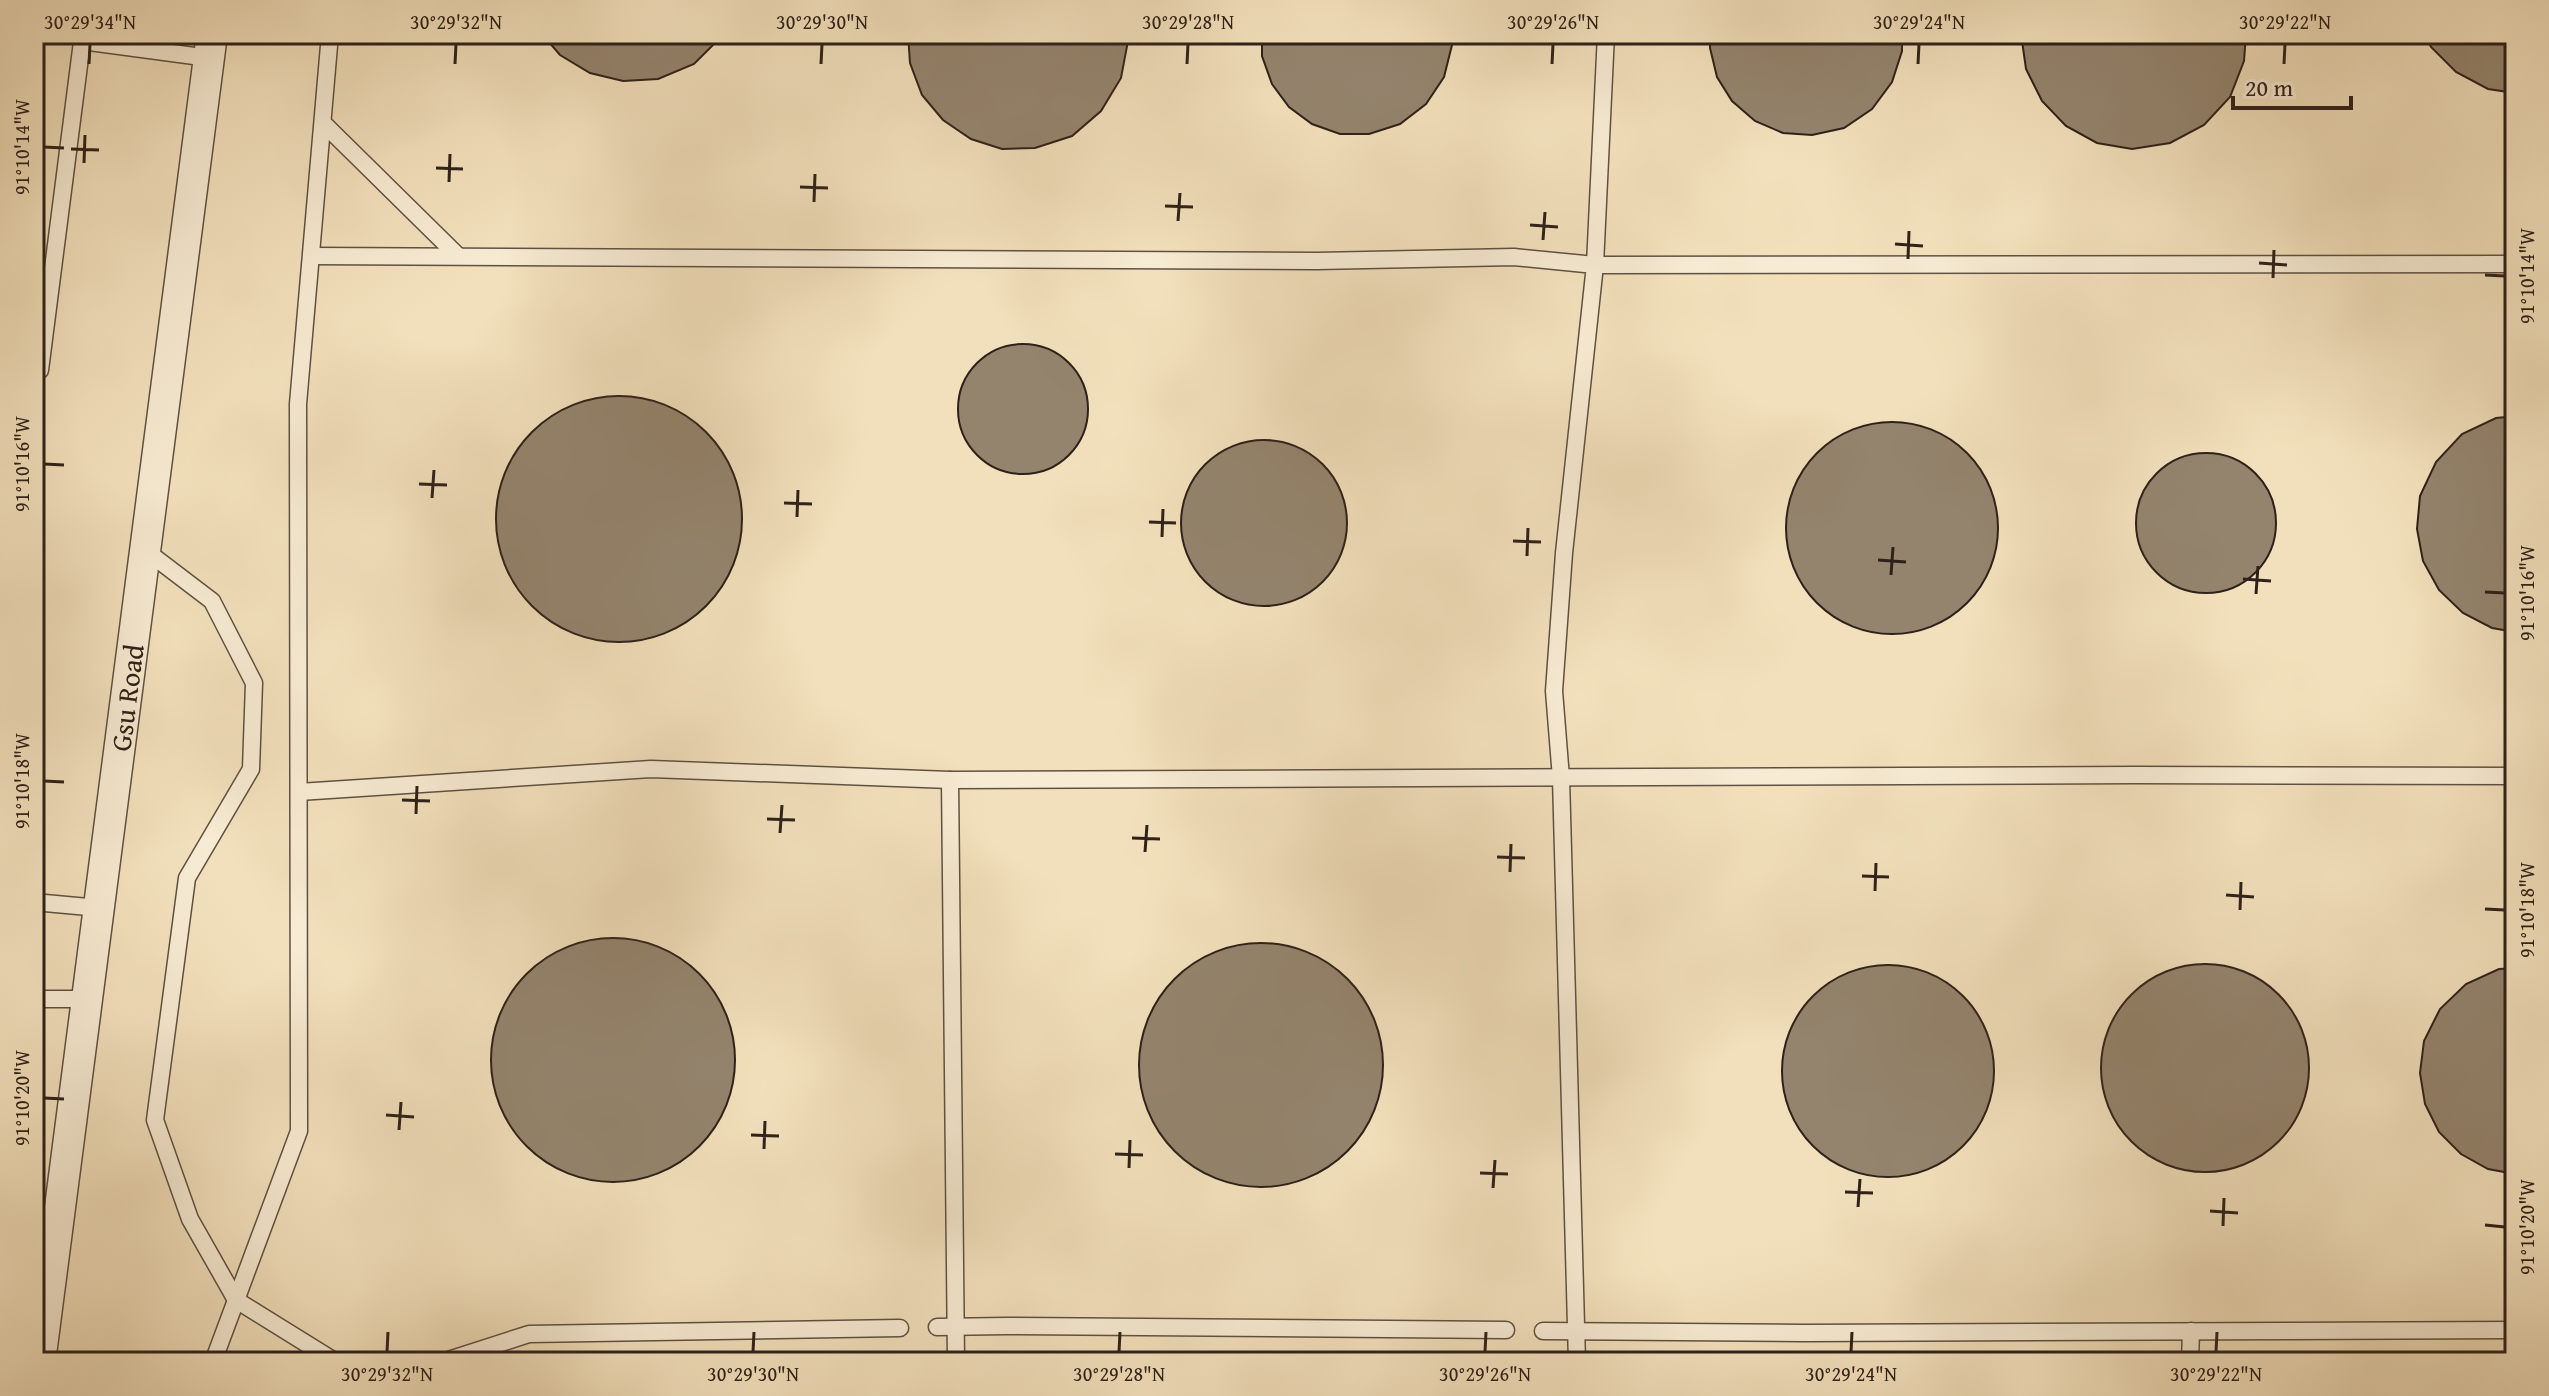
<svg xmlns="http://www.w3.org/2000/svg" width="2549" height="1396" viewBox="0 0 2549 1396" font-family="'Gentium Book Plus',serif">
<rect width="100%" height="100%" fill="#f2e0bc"/>
<filter id="stains"><feTurbulence type="fractalNoise" baseFrequency=".0025" numOctaves="4"/><feColorMatrix values="0 0 0 0 .2 0 0 0 0 .09 0 0 0 0 .02 0 0 0 .5 -.17"/></filter>
<radialGradient id="worn" r=".72"><stop offset=".6" stop-color="#630" stop-opacity="0"/><stop offset="1" stop-color="#630" stop-opacity=".3"/></radialGradient>
<!-- building -->
<g fill="#94846e" stroke="#2e2119" stroke-width="2">
<path d="M542,34H724L694,64L658,79L623,81L590,73L560,55Z"/>
<path d="M908,34H1127L1128,41L1121,78L1101,111L1072,136L1035,148L1002,149L971,139L943,120L922,95L910,63Z"/>
<path d="M1262,34H1450L1452,45L1444,77L1426,104L1400,124L1369,134H1340L1312,124L1289,107L1272,84L1262,56Z"/>
<path d="M1710,34H1902V51L1892,82L1872,109L1844,128L1812,135L1783,133L1755,121L1732,101L1717,77L1710,48Z"/>
<path d="M2021,34H2246L2244,61L2230,97L2204,125L2170,143L2132,149L2097,143L2066,126L2042,101L2026,69Z"/>
<path d="M2424,34H2515V93L2488,89L2456,72L2431,47Z"/>
<circle cx="1023" cy="409" r="65"/>
<circle cx="619" cy="519" r="123"/>
<path d="M2515,416V632L2492,628L2463,613L2439,590L2423,561L2417,529L2420,496L2436,462L2462,434L2496,418Z"/>
<circle cx="1892" cy="528" r="106"/>
<circle cx="1264" cy="523" r="83"/>
<circle cx="2206" cy="523" r="70"/>
<circle cx="613" cy="1060" r="122"/>
<circle cx="1261" cy="1065" r="122"/>
<circle cx="2205" cy="1068" r="104"/>
<circle cx="1888" cy="1071" r="106"/>
<path d="M2515,968V1174L2488,1169L2461,1154L2439,1132L2425,1104L2420,1073L2424,1041L2440,1009L2466,984L2499,969Z"/>
</g>
<g fill="none" stroke-linecap="round" stroke-linejoin="round">
<!-- service casing -->
<g stroke="#5f5142" stroke-width="19">
<g id="service">
<path d="M1606,34L1595,265L2515,264"/>
<path d="M82,41L209,58"/>
<path d="M323,123L458,256"/>
<path d="M312,256L1317,261L1514,257L1595,265L1564,553L1554,691L1561,778L1577,1362"/>
<path d="M34,370H40L83,34"/>
<path d="M145,550L212,601L254,683L251,769L187,878L155,1120L190,1219L236,1300L336,1362"/>
<path d="M950,780L956,1362"/>
<path d="M299,792L651,769L950,780L2135,775L2515,776"/>
<path d="M34,902L99,908"/>
<path d="M34,999H87"/>
<path d="M34,1234L58,1216"/>
<path d="M937,1327L1007,1326L1506,1330"/>
<path d="M1543,1331L1804,1333L2515,1330"/>
<path d="M213,1362L299,1131L298,404L330,34"/>
<path d="M442,1362L529,1334L900,1328"/>
<path d="M2190,1362L2191,1331"/>
</g>
</g>
<!-- minor casing -->
<g stroke="#5f5142" stroke-width="33">
<g id="minor">
<path id="s1" d="M40,1362L212,34"/>
</g>
</g>
<!-- service -->
<use href="#service" stroke="#f7ebd3" stroke-width="16"/>
<!-- minor -->
<use href="#minor" stroke="#f7ebd3" stroke-width="30"/>
</g>
<!-- ticks -->
<path fill="none" stroke="#2e2119" stroke-width="3" d="M89,64L90,44M455,64L456,44M821,64L822,44M1187,64L1188,44M1552,64L1553,44M1918,64L1919,44M2284,64L2285,44M44,147L64,148M71,149L99,150M84,163L85,135M436,168L463,169M449,182L450,154M800,187L828,188M814,202L815,174M1165,206L1193,207M1178,221L1180,193M1530,225L1558,227M1543,240L1545,212M1895,244L1923,246M1908,259L1909,231M2259,263L2287,265M2485,275L2505,276M2273,278L2274,250M44,464L64,465M419,484L447,485M432,498L434,470M784,503L812,504M797,517L798,490M1149,522L1176,523M1162,537L1163,509M1513,541L1541,542M1527,556L1528,528M1878,560L1906,562M1891,575L1893,547M2243,579L2271,581M2485,592L2505,593M2256,594L2258,566M44,781L64,782M402,800L430,801M416,814L417,786M767,819L795,820M780,833L782,805M1132,838L1160,839M1145,852L1147,825M1497,857L1525,858M1510,872L1511,844M1862,876L1889,877M1875,891L1876,863M2226,895L2254,897M2485,909L2505,910M2240,910L2241,882M44,1098L64,1099M386,1115L414,1117M399,1130L401,1102M751,1135L779,1136M764,1149L765,1121M1115,1154L1143,1155M1129,1168L1130,1140M1480,1173L1508,1174M1493,1188L1495,1160M1845,1192L1873,1193M1858,1207L1860,1179M2210,1211L2238,1213M2485,1225L2505,1227M2223,1226L2224,1198M387,1352L388,1332M753,1352L754,1332M1119,1352L1120,1332M1485,1352L1486,1332M1851,1352L1852,1332M2216,1352L2217,1332"/>
<g text-anchor="middle" dominant-baseline="central" stroke-width="8" stroke-linejoin="round" paint-order="stroke">
<!-- street labels -->
<g font-size="28" fill="#2e2119" stroke="#f7ebd3">
<text stroke="none"><textPath href="#s1" startOffset="670">Gsu Road</textPath></text>
</g>
</g>
<!-- margin -->
<rect width="2549" height="1396" fill="none" stroke="#f2e0bc" stroke-width="88"/>
<!-- scale -->
<path d="M2233 96v12h118v-12" fill="none" stroke="#2e2119" stroke-width="4"/>
<text x="2245" y="96" font-size="24" fill="#2e2119" stroke="#f7ebd3" stroke-width="6" paint-order="stroke">20 m</text>
<rect x="44" y="44" width="2461" height="1308" fill="none" stroke="#2e2119" stroke-width="3"/>
<g font-size="20" text-anchor="middle" fill="#2e2119">
<text x="90" y="29">30°29'34"N</text>
<text x="456" y="29">30°29'32"N</text>
<text x="822" y="29">30°29'30"N</text>
<text x="1188" y="29">30°29'28"N</text>
<text x="1553" y="29">30°29'26"N</text>
<text x="1919" y="29">30°29'24"N</text>
<text x="2285" y="29">30°29'22"N</text>
<text transform="translate(22 147) rotate(-90)" y="7">91°10'14"W</text>
<text transform="translate(2527 276) rotate(-90)" y="7">91°10'14"W</text>
<text transform="translate(22 464) rotate(-90)" y="7">91°10'16"W</text>
<text transform="translate(2527 593) rotate(-90)" y="7">91°10'16"W</text>
<text transform="translate(22 781) rotate(-90)" y="7">91°10'18"W</text>
<text transform="translate(2527 910) rotate(-90)" y="7">91°10'18"W</text>
<text transform="translate(22 1098) rotate(-90)" y="7">91°10'20"W</text>
<text transform="translate(2527 1227) rotate(-90)" y="7">91°10'20"W</text>
<text x="387" y="1381">30°29'32"N</text>
<text x="753" y="1381">30°29'30"N</text>
<text x="1119" y="1381">30°29'28"N</text>
<text x="1485" y="1381">30°29'26"N</text>
<text x="1851" y="1381">30°29'24"N</text>
<text x="2216" y="1381">30°29'22"N</text>
</g>
<rect width="100%" height="100%" filter="url(#stains)"/>
<rect width="100%" height="100%" fill="url(#worn)"/>
</svg>
